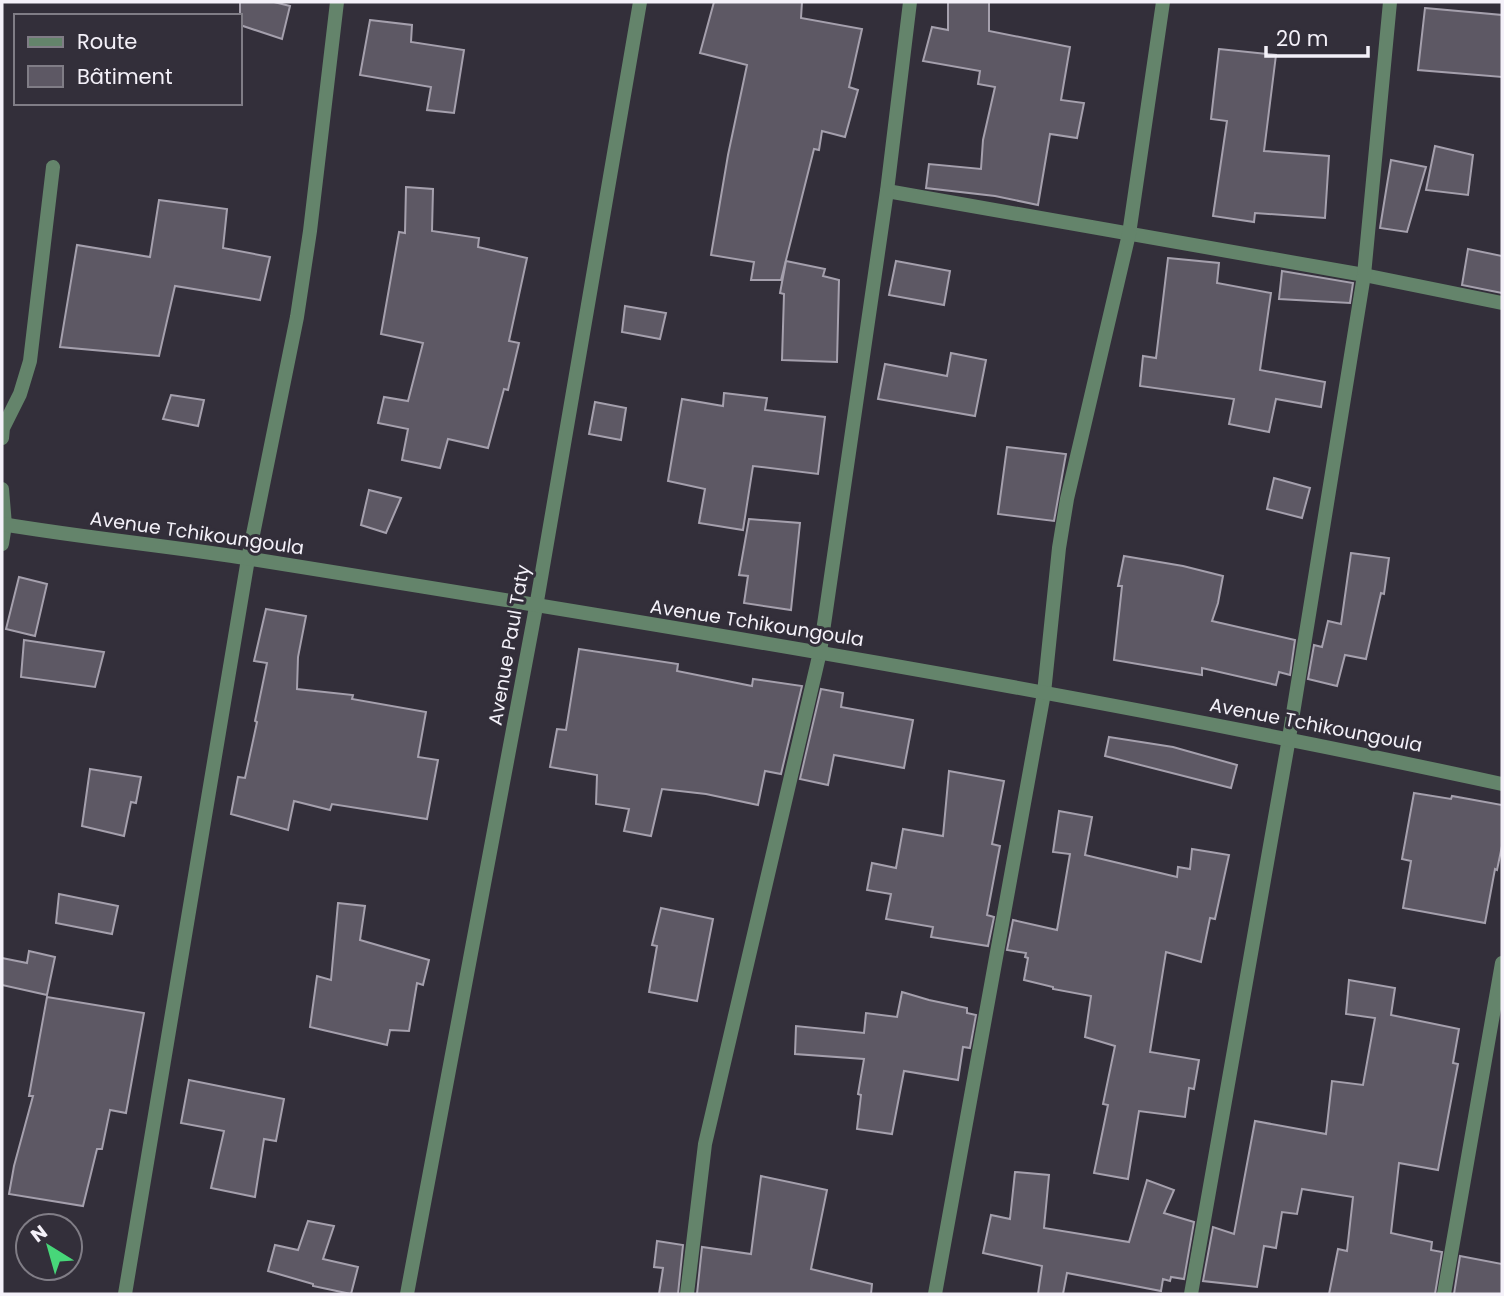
<svg xmlns="http://www.w3.org/2000/svg" width="1504" height="1296" viewBox="0 0 1504 1296" font-family="Poppins,sans-serif">
<rect width="100%" height="100%" fill="#332f3a"/>
<!-- building -->
<g fill="#5d5864" stroke="#a5a0ad" stroke-width="2">
<path d="M240,2H274L290,6L282,39L240,25Z"/>
<path d="M714,2H802L801,18L862,29L849,87L858,90L845,137L822,131L819,150L814,149L781,280H751L754,262L711,255L728,155L747,65L700,53Z"/>
<path d="M948,2H989V31L1070,47L1061,100L1084,103L1077,138L1050,134L1038,205L995,196L926,188L929,164L981,169L983,140L995,87L978,84L980,71L923,61L932,27L948,30Z"/>
<path d="M1425,8L1502,15V77L1418,70Z"/>
<path d="M370,20L412,25L411,42L464,50L454,113L427,110L431,87L360,75Z"/>
<path d="M1219,49L1276,55L1264,151L1329,156L1325,218L1255,213L1254,222L1213,216L1227,121L1211,119Z"/>
<path d="M1435,146L1473,155L1468,195L1426,190Z"/>
<path d="M1391,160L1426,167L1407,232L1380,228Z"/>
<path d="M406,187L433,189L432,231L479,238L478,247L527,258L509,341L519,343L508,390L504,389L488,448L448,439L440,468L402,460L408,429L378,423L384,397L408,401L423,343L381,334L399,232L405,233Z"/>
<path d="M159,200L227,209L223,248L270,257L260,300L175,286L159,356L60,347L77,245L150,257Z"/>
<path d="M1468,249L1502,256V293L1462,285Z"/>
<path d="M1168,258L1219,263L1217,283L1271,293L1260,370L1325,382L1321,407L1276,399L1269,432L1229,424L1234,399L1140,386L1143,356L1156,358Z"/>
<path d="M786,261L825,269L823,276L839,280L837,362L782,360L784,294L780,293Z"/>
<path d="M896,261L950,271L944,305L889,295Z"/>
<path d="M1282,271L1353,283L1350,303L1279,299Z"/>
<path d="M625,306L666,313L660,339L622,332Z"/>
<path d="M951,353L986,360L975,416L878,399L885,364L947,376Z"/>
<path d="M724,393L767,398L765,410L825,417L818,474L753,466L743,530L699,523L705,489L668,481L682,399L723,406Z"/>
<path d="M171,395L204,400L198,426L163,419Z"/>
<path d="M595,402L626,408L621,440L589,434Z"/>
<path d="M1007,447L1066,454L1054,521L998,514Z"/>
<path d="M1274,478L1310,488L1302,518L1267,509Z"/>
<path d="M369,490L401,498L386,533L361,525Z"/>
<path d="M749,519L800,523L791,610L744,603L748,576L739,575Z"/>
<path d="M1351,553L1389,558L1384,594L1381,593L1366,659L1345,655L1337,686L1308,679L1314,645L1322,647L1328,621L1341,624Z"/>
<path d="M1124,556L1183,566L1223,576L1218,603L1212,621L1295,640L1290,675L1279,672L1276,685L1202,668V675L1114,660L1122,586H1118Z"/>
<path d="M19,577L47,584L35,636L6,629Z"/>
<path d="M266,609L306,616L298,657L297,689L353,695L352,699L426,712L418,757L438,760L427,819L332,804L330,810L294,801L288,830L231,814L238,777L245,778L257,722L255,721L267,663L254,661Z"/>
<path d="M24,640L104,652L95,687L21,677Z"/>
<path d="M579,649L678,664L677,671L752,686L753,679L802,686L781,774L765,771L758,805L706,794L662,789L651,836L624,831L629,809L596,804L597,775L550,767L557,729L566,730Z"/>
<path d="M821,689L843,693L841,707L913,720L904,768L834,755L828,785L800,779Z"/>
<path d="M1109,737L1173,747L1237,765L1231,788L1105,756Z"/>
<path d="M90,769L141,777L136,803L131,802L124,836L82,826Z"/>
<path d="M949,771L1004,781L992,844L1000,846L987,915L994,917L988,946L931,937L933,927L886,919L891,894L867,890L872,863L896,868L903,829L943,836Z"/>
<path d="M1414,793L1451,799L1452,796L1502,805V846L1497,870L1495,869L1485,923L1403,908L1411,861L1402,859Z"/>
<path d="M1059,811L1092,817L1085,855L1177,877L1178,867L1190,869L1192,849L1229,855L1215,919L1210,918L1201,962L1166,952L1150,1052L1199,1060L1194,1089L1189,1088L1185,1117L1139,1111L1128,1179L1094,1173L1108,1105L1103,1104L1115,1046L1085,1037L1091,996L1053,989V987L1024,980L1028,958L1025,957L1026,953L1007,950L1013,920L1057,930L1070,854L1053,852Z"/>
<path d="M59,894L118,906L112,934L56,923Z"/>
<path d="M338,903L365,906L360,940L429,960L423,985L417,983L409,1031L390,1030L387,1045L310,1027L317,976L331,980Z"/>
<path d="M661,908L713,919L697,1001L649,992L657,946L652,945Z"/>
<path d="M29,951L55,957L47,995L2,985V958L27,963Z"/>
<path d="M1349,980L1395,988L1391,1015L1459,1029L1453,1063L1458,1064L1438,1170L1399,1163L1391,1233L1432,1242L1431,1250L1442,1252L1435,1294H1329L1338,1249L1347,1251L1353,1197L1302,1189L1297,1214L1282,1212L1276,1248L1264,1246L1257,1287L1203,1281L1213,1227L1234,1234L1255,1121L1326,1134L1332,1081L1363,1085L1375,1018L1346,1014Z"/>
<path d="M902,992L929,1000L967,1008V1013L976,1015L970,1048L963,1047L958,1080L904,1071L892,1134L857,1129L861,1095L858,1094L864,1059L795,1054L796,1026L864,1033L866,1013L897,1017Z"/>
<path d="M47,997L144,1013L126,1113L110,1110L102,1149H97L83,1206L9,1194L14,1166L33,1096H29Z"/>
<path d="M189,1080L284,1099L276,1141L264,1139L255,1197L211,1188L224,1131L181,1123Z"/>
<path d="M1015,1172L1049,1175L1044,1228L1129,1242L1147,1180L1174,1190L1164,1213L1194,1222L1184,1279L1171,1277L1170,1281L1163,1279L1161,1291L1067,1273L1063,1294H1038L1042,1266L983,1253L991,1215L1010,1219Z"/>
<path d="M761,1176L827,1190L811,1269L872,1284L871,1294H697L702,1247L751,1254Z"/>
<path d="M308,1221L334,1226L323,1259L358,1267L351,1294L313,1286V1284L268,1271L275,1245L298,1250Z"/>
<path d="M657,1241L683,1245L678,1294H659L663,1268L654,1267Z"/>
<path d="M1460,1256L1502,1264V1294H1454Z"/>
</g>
<g fill="none" stroke-linecap="round" stroke-linejoin="round">
<!-- minor -->
<g stroke="#64846b" stroke-width="14">
<path d="M887,191L1364,275L1502,303"/>
<path d="M2,438L3,428L20,394L30,361L53,167"/>
<path d="M2,489L5,525L2,544"/>
<path d="M125,1294L248,559L297,317L310,231L337,2"/>
<path d="M407,1294L536,607L640,2"/>
<path d="M687,1294L705,1144L820,652L887,191L910,2"/>
<path d="M935,1294L1044,693L1059,548L1067,499L1129,234L1163,2"/>
<path d="M1191,1294L1289,738L1364,275L1390,2"/>
<path d="M1444,1294L1502,963"/>
</g>
<!-- tertiary -->
<path stroke="#64846b" stroke-width="14" d="M2,524C85,538 169,546 252,559C670,626 1088,694 1502,784"/>
</g>
<g text-anchor="middle" dominant-baseline="central" stroke-width="6" stroke-linejoin="round" paint-order="stroke">
<!-- street labels -->
<g font-size="19" fill="#f4f1f9" stroke="#332f3a">
<text transform="translate(197 533) rotate(8)">Avenue Tchikoungoula</text>
<text transform="translate(757 623) rotate(9)">Avenue Tchikoungoula</text>
<text transform="translate(509 645) rotate(-80)">Avenue Paul Taty</text>
<text transform="translate(1316 725) rotate(11)">Avenue Tchikoungoula</text>
</g>
</g>
<!-- border -->
<rect width="1504" height="1296" fill="none" stroke="#f4f1f9" stroke-width="7"/>
<!-- legend -->
<rect x="14" y="14" width="228" height="91" fill="#332f3a" stroke="#807d86" stroke-width="2"/>
<rect x="28" y="37" width="35" height="10" fill="#64846b" stroke="#807d86" stroke-width="2"/>
<text x="77" y="49" font-size="21" fill="#f4f1f9">Route</text>
<rect x="28" y="66" width="35" height="21" fill="#5d5864" stroke="#807d86" stroke-width="2"/>
<text x="77" y="84" font-size="21" fill="#f4f1f9">Bâtiment</text>
<!-- north arrow -->
<g transform="translate(49 1247) rotate(323)"><circle r="33" fill="#332f3a" stroke="#807d86" stroke-width="2"/>
<path d="M0-5L12 26L0 18L-12 26Z" fill="#47d779"/>
<text y="-10" font-size="19" font-weight="bold" text-anchor="middle" fill="#f4f1f9">N</text>
</g>
<!-- scale -->
<path d="M1266 46v10h102v-10" fill="none" stroke="#f4f1f9" stroke-width="3.5"/>
<text x="1276" y="46" font-size="21" fill="#f4f1f9" stroke="#332f3a" stroke-width="5" paint-order="stroke">20 m</text>
</svg>
